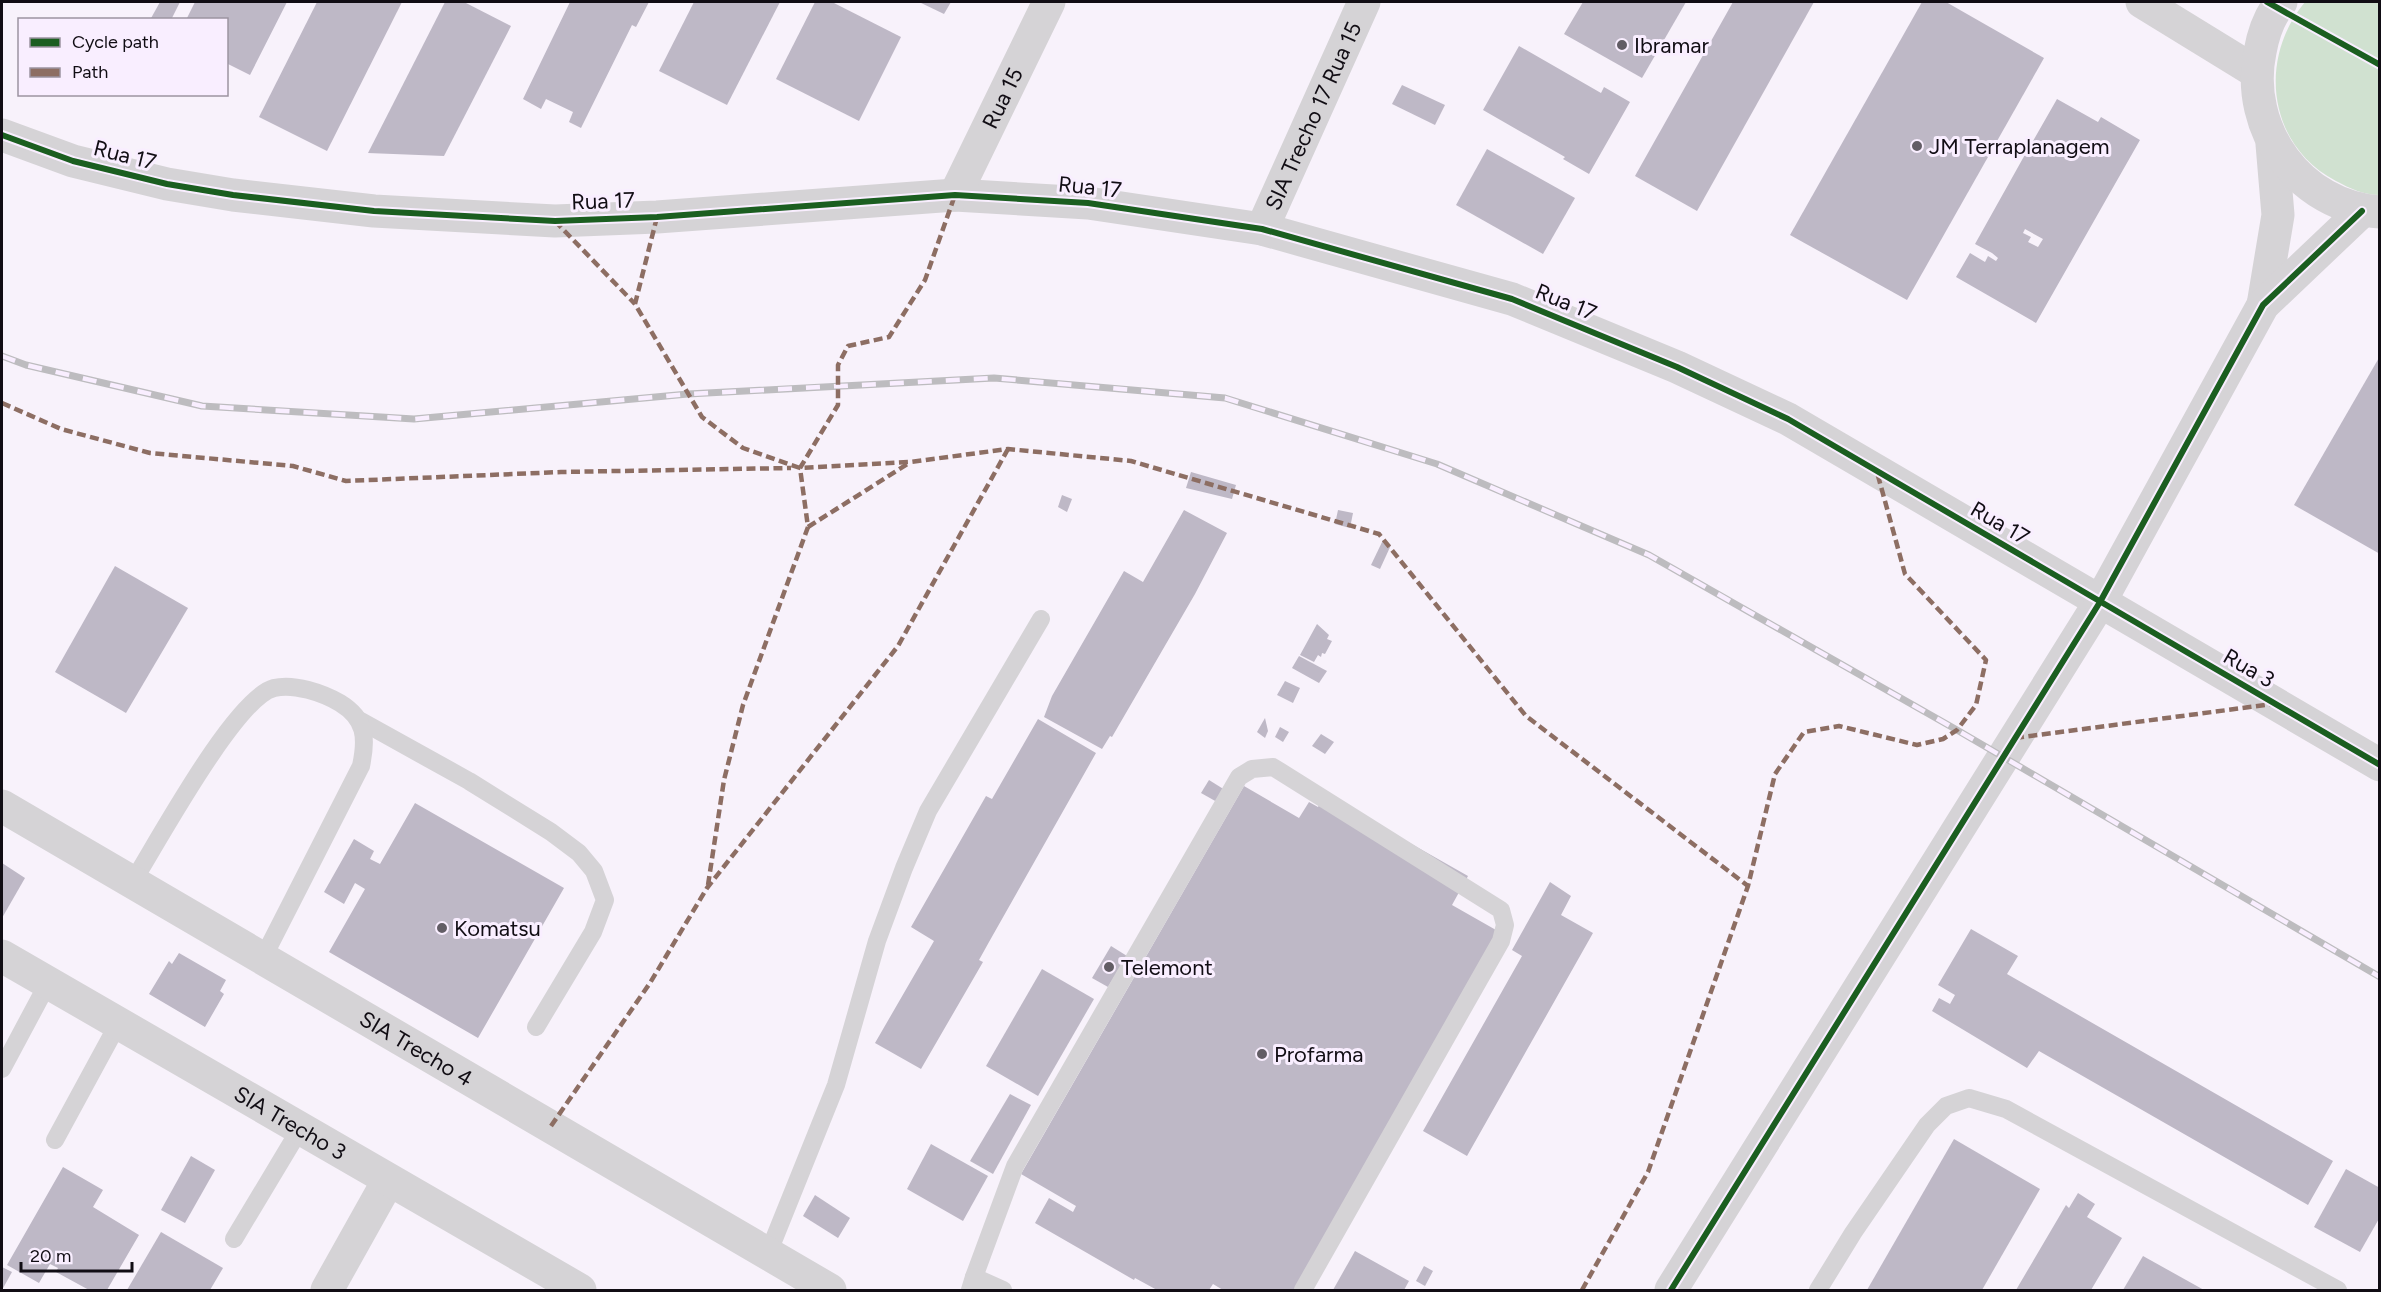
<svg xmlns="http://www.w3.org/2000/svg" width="2381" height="1292" viewBox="0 0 2381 1292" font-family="Figtree,sans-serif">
<rect width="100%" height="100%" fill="#f8f2fb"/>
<!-- green -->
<path fill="#d0e1d0" d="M2305,2H2379V195C2364,195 2349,188 2336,181C2267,145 2258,58 2305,2Z"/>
<!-- building -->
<g fill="#beb8c6" fill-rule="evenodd">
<path d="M160,2H180L171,20H150Z"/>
<path d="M195,2H287L250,75L226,63V20H186Z"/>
<path d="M317,2H402L327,151L259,117Z"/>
<path d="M445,2H464L511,26L444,156L368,153Z"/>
<path d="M570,2H649L636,27L632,25L581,128L569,122L573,112L546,99L541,109L523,99Z"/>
<path d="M694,2H780L727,105L659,71Z"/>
<path d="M815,2H832L901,37L859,121L776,79Z"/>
<path d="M919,2H951L944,14Z"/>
<path d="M1583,2H1686L1642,78L1564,34Z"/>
<path d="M1733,2H1814L1697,211L1635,176Z"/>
<path d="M1922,2H1946L2044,58L1907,300L1790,235Z"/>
<path d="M1519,46L1601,93L1604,87L1630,102L1589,174L1563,159L1565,157L1483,110Z"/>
<path d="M1402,85L1445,105L1435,125L1392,104Z"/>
<path d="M2057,99L2098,122L2101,117L2140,140L2036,323L1956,277L1970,253L1985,262L1988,256L1996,261L1998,258L1992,253L1975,244L2027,151L2035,155L2038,151L2030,145L2032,143L2040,147L2033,141ZM2025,229L2043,239L2038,247L2028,242L2031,237L2023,233Z"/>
<path d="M1487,149L1575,198L1543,254L1456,205Z"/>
<path d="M2380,356V554L2294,505Z"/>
<path d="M1191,472L1236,485L1232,499L1186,488Z"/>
<path d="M1062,495L1072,499L1067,512L1058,507Z"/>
<path d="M1184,510L1227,533L1195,594L1112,737L1110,736L1102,749L1044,717L1052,696L1124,571L1143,582Z"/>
<path d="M1338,510L1353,513L1350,528L1335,524Z"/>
<path d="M1383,540L1391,545L1380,569L1371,565Z"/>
<path d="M115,566L188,608L126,713L55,672Z"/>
<path d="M1317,624L1329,635L1327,639L1332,641L1325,654L1322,653L1321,657L1318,655L1314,662L1300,655Z"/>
<path d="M1299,656L1327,671L1319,683L1292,668Z"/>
<path d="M1285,681L1300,688L1293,703L1277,695Z"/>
<path d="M1265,718L1268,731L1265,738L1257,732Z"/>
<path d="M1038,719L1096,753L989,942L979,960L983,962L921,1069L875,1043L934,941L911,927L986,796L992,799Z"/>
<path d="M1280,727L1289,732L1283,742L1275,737Z"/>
<path d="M1321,734L1334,742L1325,754L1312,746Z"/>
<path d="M1209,780L1225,790L1217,802L1201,793Z"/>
<path d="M1244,786L1299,818L1309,802L1318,807L1325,795L1468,876L1452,905L1503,934L1299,1290H1223L1213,1284L1209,1290H1157L1135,1278L1134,1280L1035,1223L1049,1198L1073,1212L1076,1206L1021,1174Z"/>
<path d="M415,803L564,888L478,1038L329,952L365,889L355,883L344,904L324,892L354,839L374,851L370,859L380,864Z"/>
<path d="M2,863L25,878L2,918Z"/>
<path d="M1550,882L1571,896L1561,915L1593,933L1467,1156L1423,1131L1522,956L1512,950Z"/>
<path d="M1971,929L2018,956L2007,974L2333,1161L2308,1205L2039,1051L2027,1068L1932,1011L1939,998L1950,1004L1955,995L1938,985Z"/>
<path d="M1111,946L1127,956L1108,987L1092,978Z"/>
<path d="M179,953L226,980L220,991L224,994L205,1027L149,994L169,961L172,964Z"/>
<path d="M1042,969L1094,999L1038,1096L986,1066Z"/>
<path d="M1010,1094L1031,1105L993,1174L970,1161Z"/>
<path d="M1954,1139L2040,1189L1982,1290H1867Z"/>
<path d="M931,1144L988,1176L963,1221L907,1189Z"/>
<path d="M191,1156L215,1170L185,1223L161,1210Z"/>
<path d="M63,1167L103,1190L93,1207L139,1235L107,1290H89L56,1272L58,1268L50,1264L39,1283L7,1265Z"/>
<path d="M2346,1169L2380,1188V1217L2360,1252L2314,1227Z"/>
<path d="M2078,1193L2095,1204L2087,1217L2122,1238L2091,1290H2016L2066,1205L2069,1208Z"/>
<path d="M815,1195L850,1218L838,1238L803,1216Z"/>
<path d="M161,1232L223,1268L210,1290H127Z"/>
<path d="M1355,1251L1409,1281L1404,1290H1333Z"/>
<path d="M2143,1256L2204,1290H2123Z"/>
<path d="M1424,1266L1433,1271L1425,1286L1416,1281Z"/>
<path d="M2,1267L12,1272L2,1290Z"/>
</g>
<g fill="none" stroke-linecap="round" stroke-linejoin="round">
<!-- service -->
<g stroke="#d5d3d6" stroke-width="18">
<path d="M361,721L469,781L551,832L579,853L594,871L605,900L593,932L536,1027"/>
<path d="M132,883C156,845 235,698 274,688C294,683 323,693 340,703C366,719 367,738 361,766L263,958"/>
<path d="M2,1069L48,983"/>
<path d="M55,1140L118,1024"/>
<path d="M234,1239L300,1129"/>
<path d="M768,1254L836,1085L877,941L904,868L928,811L1041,619"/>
<path d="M974,1277L1015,1166L1239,777L1252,769L1273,767L1501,910L1505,925L1501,941L1303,1290"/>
<path d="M970,1290L974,1277L1003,1290"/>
<path d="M1818,1290L1853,1233L1927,1125L1946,1106L1969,1098L2006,1109L2338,1290"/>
</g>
<!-- minor -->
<path stroke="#d5d3d6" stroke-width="33" d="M1671,1290L2100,602"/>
<!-- tertiary -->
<g stroke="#d5d3d6" stroke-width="33">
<path d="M2,135L73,161L167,184L233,195L374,211L555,221L657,217L955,195L1088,203L1262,229L1512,299L1677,367L1788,419L2380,765"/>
<path id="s1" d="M955,195L1049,2"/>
<path id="s2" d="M1262,229L1364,2"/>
<path d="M2263,305L2278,215L2272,144"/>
<path d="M2100,602L2263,305L2362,211"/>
<path d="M327,1290L388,1181"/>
</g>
<!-- secondary -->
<g stroke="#d5d3d6" stroke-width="33">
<path d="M2142,2L2256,72"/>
<path d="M2281,2C2270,15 2263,35 2260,52C2244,129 2300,207 2380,212"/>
<path id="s3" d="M2,806L830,1290"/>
<path id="s4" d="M2,956L580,1290"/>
</g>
<!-- rail casing -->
<g stroke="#bdbcbf" stroke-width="7">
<path id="rail" d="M2,356L26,365L202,406L414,419L688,394L994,378L1225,398L1437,464L1649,555L1957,730L2380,977"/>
</g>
<!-- rail -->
<use href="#rail" stroke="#f9eeff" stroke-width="4.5" stroke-dasharray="14" stroke-linecap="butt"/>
<!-- quiet -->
<g stroke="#8d6e63" stroke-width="4.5" stroke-dasharray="9 4.5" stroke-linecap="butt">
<path d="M657,217L635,304L702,417L743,448L800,468L910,462L1008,449L1131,461L1379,534L1526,716L1748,886"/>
<path d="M555,221L635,304"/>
<path d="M2,403L61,429L150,453L293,466L346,481L561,472L791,468"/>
<path d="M808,527L909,463"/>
<path d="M2015,738L2273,704"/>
<path d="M708,885L724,780L743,705L808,527L800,468L838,405V365L848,346L889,337L925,280L955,195"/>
<path d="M551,1126L650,983L707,888L898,646L1008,449"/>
<path d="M1582,1290L1648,1172L1748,886L1775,774L1804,732L1839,726L1917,745L1943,739L1957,730L1976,705L1986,660L1905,574L1877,472"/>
</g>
<!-- cycleway casing -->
<g stroke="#f9eeff" stroke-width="10">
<g id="cycleway">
<path d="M2267,2L2380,65"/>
<path d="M2,135L73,161L167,184L233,195L374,211L555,221L657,217L955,195L1088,203L1262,229L1512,299L1677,367L1788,419L2380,765"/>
<path d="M1671,1290L2100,602L2263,305L2362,211"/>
</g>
</g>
<!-- cycleway -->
<use href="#cycleway" stroke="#1b5e20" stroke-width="6"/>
</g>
<!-- markers -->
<g fill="#625d65" stroke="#f9eeff" stroke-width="2">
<circle cx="1622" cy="45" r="6"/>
<circle cx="1917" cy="146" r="6"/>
<circle cx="442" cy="928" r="6"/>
<circle cx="1109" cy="967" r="6"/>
<circle cx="1262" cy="1054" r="6"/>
</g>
<g text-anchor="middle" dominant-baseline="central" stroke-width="6" stroke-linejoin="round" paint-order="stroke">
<!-- poi labels -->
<g font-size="22" fill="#110d14" stroke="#f9eeff" text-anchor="start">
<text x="1634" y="45">Ibramar</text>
<text x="1929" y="146">JM Terraplanagem</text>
<text x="454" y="928">Komatsu</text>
<text x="1121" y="967">Telemont</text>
<text x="1274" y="1054">Profarma</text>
</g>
<!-- street labels -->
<g font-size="22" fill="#110d14" stroke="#f9eeff">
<text stroke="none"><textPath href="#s1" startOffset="108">Rua 15</textPath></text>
<text stroke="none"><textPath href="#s2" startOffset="124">SIA Trecho 17 Rua 15</textPath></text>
<text transform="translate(125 155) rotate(14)">Rua 17</text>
<text transform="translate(1090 187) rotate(6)">Rua 17</text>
<text transform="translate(603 201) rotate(-2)">Rua 17</text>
<text transform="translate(1566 302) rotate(22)">Rua 17</text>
<text transform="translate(2000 523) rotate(30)">Rua 17</text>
<text transform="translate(2249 668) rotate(30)">Rua 3</text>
<text stroke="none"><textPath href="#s3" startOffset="480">SIA Trecho 4</textPath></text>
<text stroke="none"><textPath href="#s4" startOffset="333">SIA Trecho 3</textPath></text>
</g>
</g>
<!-- border -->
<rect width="2381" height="1292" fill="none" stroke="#110d14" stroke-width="6"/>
<!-- legend -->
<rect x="18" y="18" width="210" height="78" fill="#f9eeff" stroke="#9c94a1" stroke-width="1.5"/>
<rect x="30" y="38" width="30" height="9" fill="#1b5e20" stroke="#9c94a1" stroke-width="1.5"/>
<text x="72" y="48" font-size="18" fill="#110d14">Cycle path</text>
<rect x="30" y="68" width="30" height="9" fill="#8d6e63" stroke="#9c94a1" stroke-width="1.5"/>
<text x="72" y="78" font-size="18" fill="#110d14">Path</text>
<!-- scale -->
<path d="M21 1262v9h111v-9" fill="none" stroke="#110d14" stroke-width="3"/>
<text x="30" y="1262" font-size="18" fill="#110d14" stroke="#f9eeff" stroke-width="4.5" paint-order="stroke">20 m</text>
</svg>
